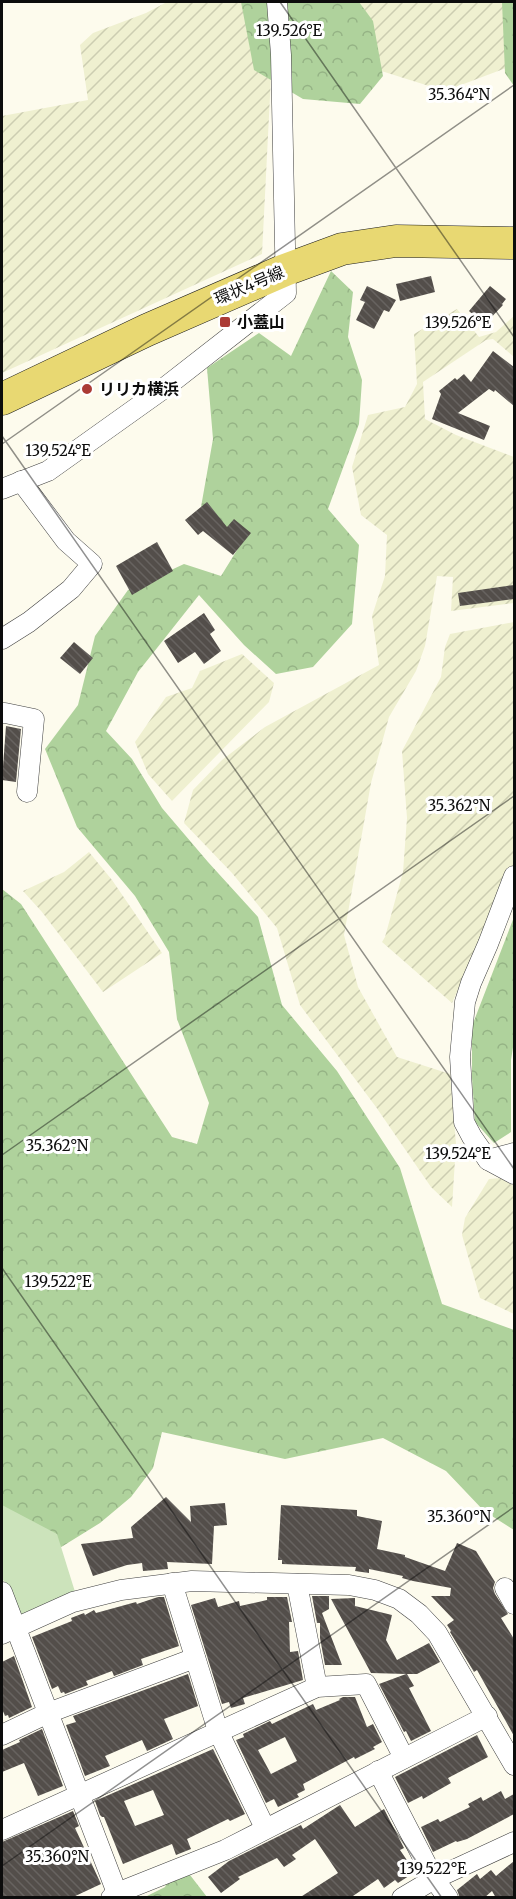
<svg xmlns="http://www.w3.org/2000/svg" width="516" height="1899" viewBox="0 0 516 1899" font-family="Merriweather,'Noto Sans JP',serif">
<defs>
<pattern id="farmland-furrows" width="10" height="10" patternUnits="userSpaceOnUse" patternTransform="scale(1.5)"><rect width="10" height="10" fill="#eff0d0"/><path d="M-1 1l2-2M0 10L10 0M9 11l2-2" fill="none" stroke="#cccdb1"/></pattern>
<pattern id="forest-crowns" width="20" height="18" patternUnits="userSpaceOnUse" patternTransform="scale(1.5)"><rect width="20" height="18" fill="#afd29c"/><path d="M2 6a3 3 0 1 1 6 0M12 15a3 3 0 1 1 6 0" fill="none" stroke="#95b385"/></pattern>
<pattern id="building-back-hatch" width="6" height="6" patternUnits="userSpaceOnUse" patternTransform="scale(1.5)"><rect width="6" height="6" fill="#534e4a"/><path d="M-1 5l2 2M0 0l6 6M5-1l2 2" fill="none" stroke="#676360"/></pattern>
</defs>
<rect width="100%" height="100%" fill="#fdfbed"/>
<!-- farmland -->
<g fill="url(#farmland-furrows)">
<path d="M167,2H514V65L445,91L273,37L262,254L2,373V116L88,100L80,45L93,33L146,13Z"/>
<path d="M457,309L479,337L496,332L514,316V357L493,339L486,340L423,382L425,419L456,435L514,457V603L451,611L453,577L437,576L425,646L416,671L389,717L371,783L344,935L358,987L397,1057L450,1074L456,1144L452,1207L431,1187L376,1107L300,1005L277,928L232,873L184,823L193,790L222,760L265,727L379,665L372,616L385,576L387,535L361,515L352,467L368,415L405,407L417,384L414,334Z"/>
<path d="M514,622V863L452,1003L382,942L385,937L403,872L407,818L402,751L441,677L445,647L450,634Z"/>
<path d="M242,654L274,683L269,702L172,801L148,774L135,742L166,697L192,688L200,671Z"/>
<path d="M89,852L112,880L162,953L103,992L42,912L23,891L64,872Z"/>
<path d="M500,1178L514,1186V1314L480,1298L462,1235L465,1218L489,1179Z"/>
</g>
<!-- forest -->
<g fill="url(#forest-crowns)">
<path d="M241,2H359L373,21L383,76L360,104L303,99L254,70Z"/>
<path d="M502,2H514V86L505,73Z"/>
<path d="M331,271L353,292L348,337L362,380L359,424L328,509L359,545L352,624L313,667L276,674L244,645L199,595L138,672L106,731L132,759L162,808L208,862L258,917L282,1005L337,1071L400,1168L442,1304L514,1330V1530L484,1511L446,1471L383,1438L285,1459L162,1432L153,1468L131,1497L100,1523L29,1567L2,1543V889L21,904L172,1137L197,1144L209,1103L177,1019L169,952L135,896L77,827L45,749L78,705L95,636L128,590L184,564L221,576L242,542L201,507L213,439L207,368L259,333L291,356Z"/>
<path d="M514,917V1041L511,1060V1132L494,1143L475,1122L472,1078V1026Z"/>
<path d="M190,1875L207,1897L143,1898L165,1887L167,1882Z"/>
</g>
<!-- park -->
<path fill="#cce3bb" d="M2,1505L57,1534L76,1595L26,1617L19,1614L10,1587L2,1579Z"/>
<!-- building -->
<g fill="url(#building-back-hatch)" fill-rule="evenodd">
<path d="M431,276L435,292L400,301L396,284Z"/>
<path d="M367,286L396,300L389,312L384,310L374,329L356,320L365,302L360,300Z"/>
<path d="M490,286L506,299L502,304L503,305L484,325L469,311Z"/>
<path d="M493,351L514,367V406L495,390L494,392L489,389L458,413L490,426L484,440L432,419L441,394L439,391L455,378L457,380L464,374L471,382Z"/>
<path d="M207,502L227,527L234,519L251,533L233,555L203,531L198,535L185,520Z"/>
<path d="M157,542L173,571L132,595L116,566Z"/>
<path d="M514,585V599L460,606L458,593Z"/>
<path d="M204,613L215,630L210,634L221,651L204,664L195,652L178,663L164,641Z"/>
<path d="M74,642L93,658L80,674L60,658Z"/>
<path d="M6,726L21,729L16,782L2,780Z"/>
<path d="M166,1497L191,1522L190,1506L225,1503L227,1525L214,1526L212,1564L167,1562L168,1569L143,1571L142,1563L127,1565L93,1576L81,1544L133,1538L131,1527Z"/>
<path d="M281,1505L357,1510V1516L382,1521L377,1549L405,1555V1557L445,1571L457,1543L476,1551L495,1582L493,1588L495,1594L508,1614L501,1618L514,1639V1736L477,1670L474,1672L450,1632L451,1631L447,1625L454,1620L431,1596H450L451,1588L413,1581L402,1578L403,1576L369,1569V1573L355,1571L356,1567L282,1564V1560H278Z"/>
<path d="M312,1596H329V1609L322,1613L342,1665H325L320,1638V1623H317Z"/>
<path d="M158,1597H164L179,1646L141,1659L143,1665L114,1676L112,1671L86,1681L88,1685L65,1694L64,1692L61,1693L58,1686L52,1689L32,1637L72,1621L71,1618L84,1613L85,1615L94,1610L96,1613L136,1602L137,1604Z"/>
<path d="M267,1597H287L292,1622H289L290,1652L298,1651L303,1680L243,1698L245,1704L231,1708L229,1702L222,1704L191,1605L215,1598L218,1607L239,1601L240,1606L267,1600Z"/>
<path d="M355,1598V1606L392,1615L386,1640L397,1660L429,1643L440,1662L417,1674H407L414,1686L409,1688L431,1731L411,1741L406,1731L404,1732L379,1684L406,1674L371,1673L331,1599Z"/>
<path d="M14,1656L32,1707L9,1718L8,1715L5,1716L2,1709V1662Z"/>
<path d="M188,1674L198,1706L164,1719L173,1739L147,1751L142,1740L105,1756L110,1766L85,1776L66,1725L76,1722L73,1716Z"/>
<path d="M343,1697H355L367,1727L373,1724L382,1742L373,1747L375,1749L355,1759L354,1757L303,1784L305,1790L297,1794L299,1797L278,1807L274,1799L266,1803L236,1740L244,1737L243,1734L270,1721L272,1724L313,1704L316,1710L340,1700L339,1699ZM285,1737L297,1761L271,1774L258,1750Z"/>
<path d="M42,1729L63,1786L38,1796L24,1763L2,1772V1750L20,1742L19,1740Z"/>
<path d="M477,1735L488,1757L448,1778L451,1783L423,1799L422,1796L408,1803L395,1777Z"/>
<path d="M213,1749L245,1814L230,1821L228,1819L187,1839L191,1849L176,1855L172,1844L123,1864L104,1817H102L100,1815L95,1801ZM153,1790L164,1815L135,1826L124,1801Z"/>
<path d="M501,1791L505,1799L514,1794V1814L467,1839L457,1842L456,1841L433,1852L421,1827L438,1819L440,1822L470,1807L468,1804L481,1797L483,1801Z"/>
<path d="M340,1805L355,1827L384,1809L404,1848L400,1850L415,1872L398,1883L395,1880L384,1888L378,1879L350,1898H299L338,1873L315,1839L292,1855L296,1859L284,1867L277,1858L238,1877L240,1879L221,1893L208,1877L229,1861L301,1825L303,1829Z"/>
<path d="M73,1811L79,1826L75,1828L101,1884L71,1898H2V1842Z"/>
<path d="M514,1861V1898H496L492,1891L484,1898H460L457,1890L477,1874L480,1879L491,1870L496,1876Z"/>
</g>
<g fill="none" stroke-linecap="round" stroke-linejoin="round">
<!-- minor casing -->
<g stroke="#3f3f3f" stroke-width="21">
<g id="minor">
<path d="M2,489L48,471L163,389L286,293L281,55L277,2"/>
<path d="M2,639L29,622L71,589L92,564L66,541L21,481"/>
<path d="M2,713H5L34,719L27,792"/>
<path d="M514,876L488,944L471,983L465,1002L460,1057L464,1122L472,1137L488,1160L514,1174"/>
<path d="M488,1160L514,1153"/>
<path d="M172,1583L218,1731L265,1828"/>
<path d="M297,1584L317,1687"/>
<path d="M505,1588L514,1604"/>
<path d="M2,1592L117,1893"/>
<path d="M2,1634L73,1602L121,1590L192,1581L349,1585L375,1590L399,1599L419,1614L437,1633L514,1765"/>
<path d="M2,1735L48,1713L195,1658"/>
<path d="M378,1771L434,1879L448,1898"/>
<path d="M2,1830L317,1687L366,1684L404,1758"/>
<path d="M111,1898L117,1893L225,1850L487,1716"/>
<path d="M402,1898L434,1879L514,1842"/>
</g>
</g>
<!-- primary casing -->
<g stroke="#1d1d1d" stroke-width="33">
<path id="primary" d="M2,399L147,330L285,270L342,249L396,241L514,243"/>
</g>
<!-- minor -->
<use href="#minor" stroke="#fff" stroke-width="20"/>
<!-- primary -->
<use href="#primary" stroke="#e8d872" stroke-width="32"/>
</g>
<!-- ticks -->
<path fill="none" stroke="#0c0c0c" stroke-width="1.5" stroke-opacity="0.45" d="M280,2L514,337M2,436L514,1169M2,444L514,85M2,1155L514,796M2,1268L442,1898M2,1866L514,1507"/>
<!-- markers -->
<g fill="#ab3b35" stroke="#fff" stroke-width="2">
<rect x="219" y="316" width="12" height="12" rx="3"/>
<circle cx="87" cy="389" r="6"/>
</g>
<g text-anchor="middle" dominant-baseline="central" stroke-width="6" stroke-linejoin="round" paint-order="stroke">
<!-- street labels -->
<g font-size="16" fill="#0c0c0c" stroke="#fff">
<text transform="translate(249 285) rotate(-23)">環状4号線</text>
</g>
<!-- poi labels -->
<g font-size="16" font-weight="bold" fill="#0c0c0c" stroke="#fff" text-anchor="start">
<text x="237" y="322">小蓋山</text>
<text x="99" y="389">リリカ横浜</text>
</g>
</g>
<g font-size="15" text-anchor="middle" fill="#0c0c0c" stroke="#fff" stroke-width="6" stroke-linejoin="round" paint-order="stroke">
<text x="289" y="36">139.526°E</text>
<text x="459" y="100">35.364°N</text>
<text x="458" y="328">139.526°E</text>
<text x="58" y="456">139.524°E</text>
<text x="459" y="811">35.362°N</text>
<text x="57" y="1151">35.362°N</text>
<text x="458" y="1159">139.524°E</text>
<text x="58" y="1287">139.522°E</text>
<text x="459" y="1522">35.360°N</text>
<text x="57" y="1862">35.360°N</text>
<text x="433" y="1874">139.522°E</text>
</g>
<!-- border -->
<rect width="516" height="1899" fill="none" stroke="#0c0c0c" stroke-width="6"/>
</svg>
